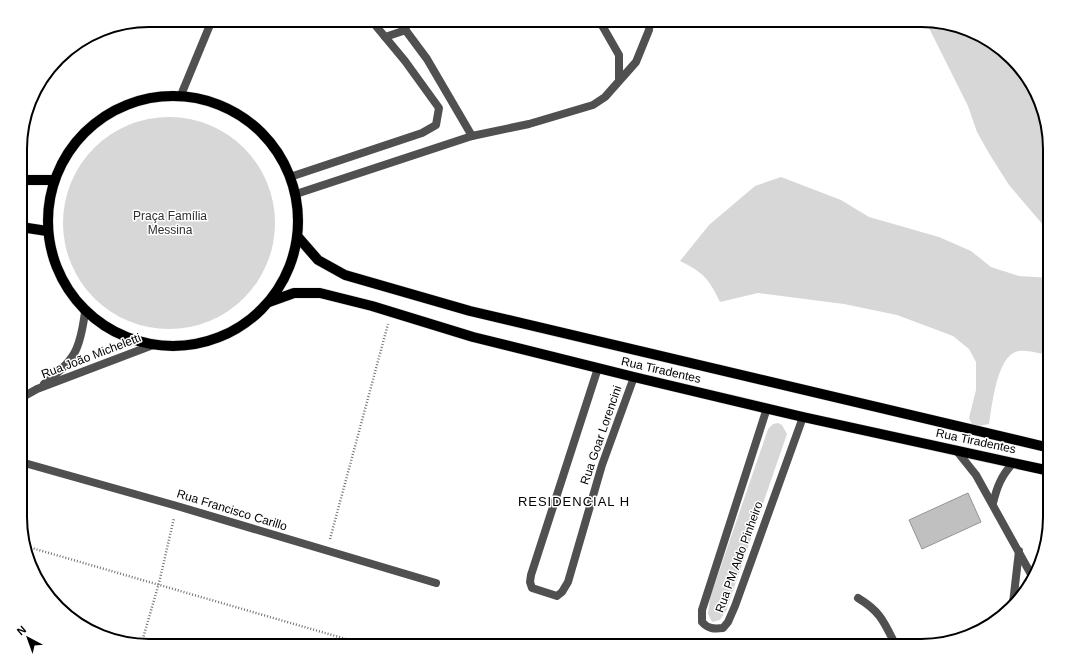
<svg xmlns="http://www.w3.org/2000/svg" width="1070" height="666" viewBox="0 0 1070 666" font-family="Arial,sans-serif">
<rect width="100%" height="100%" fill="#fff"/>
<!-- green -->
<g fill="#d7d7d7">
<path d="M927,21L954,24L992,42L1033,85L1050,141V233L1009,185L990,155L977,132L968,106L928,26Z"/>
<circle cx="169" cy="223" r="106"/>
<path d="M781,177L841,200L869,217L939,237L971,251L991,267L1019,276L1050,278V355C1040,354 1029,350 1019,351C997,353 992,406 989,424L973,427L969,418L976,390V362L969,349L953,336L897,315L844,304L758,293L720,302C709,279 703,272 680,261L709,225L755,186Z"/>
<path d="M778,423L782,425L787,434L726,611L720,620L712,622L708,614L710,598L768,429L773,424Z"/>
</g>
<!-- building -->
<path fill="#c0c0c0" stroke="#949494" d="M968,493L981,522L922,549L909,520Z"/>
<g fill="none" stroke-linecap="round" stroke-linejoin="round">
<!-- primary casing -->
<g stroke="#dbdbdb" stroke-width="11">
<g id="primary">
<circle cx="173" cy="221" r="125"/>
<path d="M21,180H54"/>
<path d="M21,227L47,231"/>
<path d="M298,237L318,260L345,275L470,311L1050,448"/>
<path d="M269,302L294,293H320L372,306L473,337L634,377L803,417L1050,471"/>
</g>
</g>
<!-- path -->
<g stroke="#727272" stroke-width="2.5" stroke-dasharray="1 2" stroke-linecap="butt">
<path d="M330,539L388,324"/>
<path d="M25,546L370,646"/>
<path d="M141,645L159,583L174,518"/>
</g>
<!-- service -->
<g stroke="#505050" stroke-width="8">
<path d="M385,37L406,30"/>
<path d="M181,95L212,20"/>
<path d="M290,177L422,133L436,125L439,108L405,61L371,20"/>
</g>
<!-- minor -->
<g stroke="#505050" stroke-width="8">
<path d="M398,20L427,59L472,136"/>
<path d="M599,20L619,55V80"/>
<path d="M296,194L472,136L529,124L593,105L605,97L636,62L649,30L650,20"/>
<path d="M598,368L531,575L530,582L532,588L557,596L562,592L568,582L602,465L634,377"/>
<path d="M767,408L702,610V622C708,629 714,629 723,628L728,622L735,606L803,417"/>
<path d="M21,462L177,506L436,583"/>
<path d="M858,598C881,612 884,622 896,646"/>
</g>
<!-- tertiary -->
<g stroke="#505050" stroke-width="8">
<path d="M44,384C75,360 80,350 85,312"/>
<path d="M21,398L37,389L153,345"/>
<path d="M956,450L976,475L1032,576"/>
<path d="M993,503C997,487 1001,476 1013,463"/>
<path d="M1013,603L1019,551"/>
</g>
<!-- primary -->
<use href="#primary" stroke="#000" stroke-width="10"/>
</g>
<g text-anchor="middle" dominant-baseline="central" stroke-width="3" stroke-linejoin="round" paint-order="stroke">
<!-- park labels -->
<g font-size="12" fill="#2e2e2e" stroke="#fff">
<text x="170" y="216">Praça Família<tspan x="170" dy="14">Messina</tspan></text>
</g>
<!-- street labels -->
<g font-size="12" fill="#000" stroke="#fff">
<text transform="translate(91 356) rotate(-21)">Rua João Micheletti</text>
<text transform="translate(661 370) rotate(13)">Rua Tiradentes</text>
<text transform="translate(601 435) rotate(-71)">Rua Goar Lorencini</text>
<text transform="translate(976 441) rotate(12)">Rua Tiradentes</text>
<text transform="translate(232 510) rotate(17)">Rua Francisco Carillo</text>
<text transform="translate(739 557) rotate(-70)">Rua PM Aldo Pinheiro</text>
</g>
<!-- neighbourhood labels -->
<g font-size="13" letter-spacing="1" fill="#000" stroke="#fff">
<text x="574" y="501">RESIDENCIAL H</text>
</g>
</g>
<!-- crop -->
<path d="M0 0H1070V666H0ZM149 27H921A122 122 0 0 1 1043 149V517A122 122 0 0 1 921 639H149A122 122 0 0 1 27 517V149A122 122 0 0 1 149 27Z" fill="#fff" fill-rule="evenodd"/>
<path fill="none" stroke="#000" stroke-width="2" d="M149 27H921A122 122 0 0 1 1043 149V517A122 122 0 0 1 921 639H149A122 122 0 0 1 27 517V149A122 122 0 0 1 149 27Z"/>
<!-- north arrow -->
<g transform="translate(28 638) rotate(319)" stroke="#ffffff" stroke-width="3" paint-order="stroke">
<path d="M0-3L7 15L0 10L-7 15Z" fill="#000000"/>
<text y="-6" font-size="11" font-weight="bold" text-anchor="middle" fill="#000000">N</text>
</g>
</svg>
